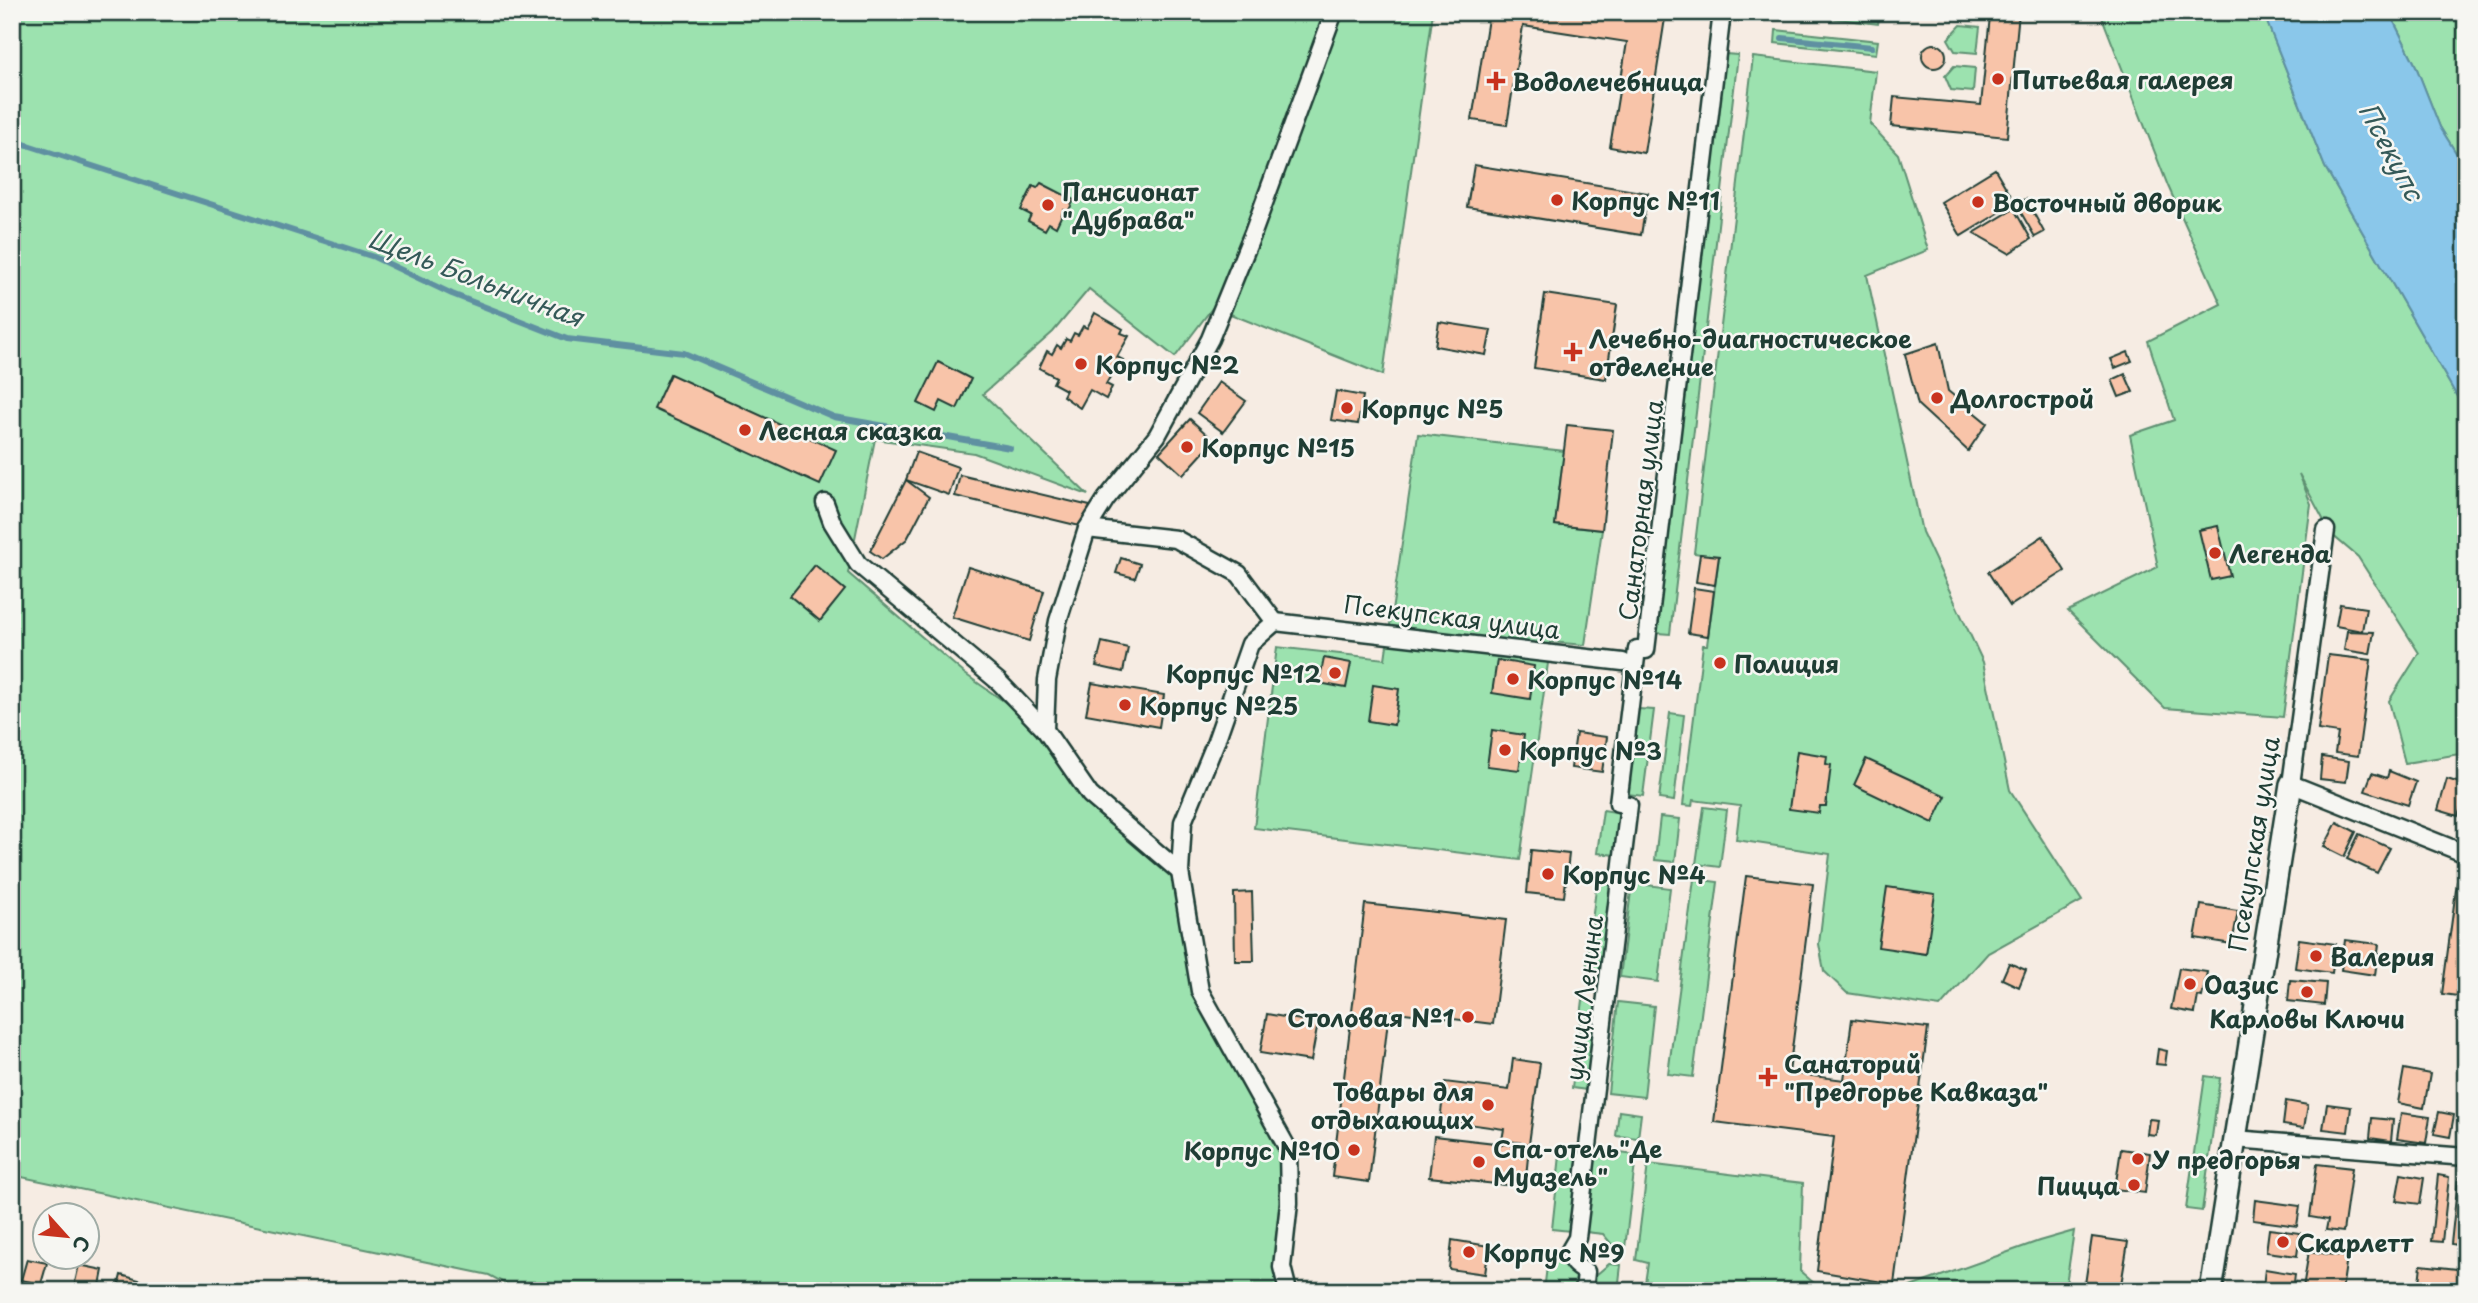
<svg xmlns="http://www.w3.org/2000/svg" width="2478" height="1303" viewBox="0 0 2478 1303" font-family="'Playpen Sans',sans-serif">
<rect width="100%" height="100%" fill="#f6ece3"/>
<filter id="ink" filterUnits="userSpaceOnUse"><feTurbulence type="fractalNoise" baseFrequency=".0143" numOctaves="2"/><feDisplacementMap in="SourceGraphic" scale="14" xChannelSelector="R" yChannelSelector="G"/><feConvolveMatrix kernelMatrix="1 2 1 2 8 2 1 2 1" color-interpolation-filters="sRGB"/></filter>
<g filter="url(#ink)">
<!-- green -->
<g fill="#9ce2af" stroke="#5e9072" stroke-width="2">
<path d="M12,12H1433L1383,375L1213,307L1175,357L1089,289L1053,332L983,394L1088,495L974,453L875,439L848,573L965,674L1045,730L1090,795L1180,872L1200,991L1288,1149V1291H519L489,1275L12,1175Z"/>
<path d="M1780,12H1880L1878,24Z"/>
<path d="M2100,12H2263L2325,167L2466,412V753L2405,763L2389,701L2419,653L2358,557L2331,534L2299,474L2311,504L2283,717L2165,708L2068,611L2158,567L2130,435L2174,420L2148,341L2221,304L2168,186Z"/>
<path d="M2389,12H2466V169L2440,127L2415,64Z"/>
<path d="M1961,25L1980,27L1977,53L1955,51L1948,39Z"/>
<path d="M1776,30L1878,41L1876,54L1775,43Z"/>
<path d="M1725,54L1738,55L1670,634L1657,633Z"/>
<path d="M1753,57L1876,71L1870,124L1898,154L1928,250L1867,275L1922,532L1983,662L2010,790L2082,901L1988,953L1940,1007L1847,993L1824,971L1819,944L1830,854L1736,840L1740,806L1693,800L1692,806L1683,805L1703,645H1707L1719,557L1694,553Z"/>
<path d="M1954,66L1975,68L1973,92L1951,90L1945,76Z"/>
<path d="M1418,434L1564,451L1555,525L1602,530L1585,645L1551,642L1520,860L1254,828L1277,647L1385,659Z"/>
<path d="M1638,709L1654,710L1643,796L1627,794Z"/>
<path d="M1670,713L1684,715L1674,801L1659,799Z"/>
<path d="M1704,807L1727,810L1720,867L1696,864Z"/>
<path d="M1603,810L1622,813L1616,855L1597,853Z"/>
<path d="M1660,817L1680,819L1675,862L1655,860Z"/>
<path d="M1694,879L1718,882L1693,1077L1668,1074Z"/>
<path d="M1597,880L1611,881L1600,973L1586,971Z"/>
<path d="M1632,883L1670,888L1658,982L1620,977Z"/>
<path d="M1583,1000L1597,1002L1587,1090L1572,1088Z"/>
<path d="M1618,1002L1654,1006L1644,1097L1608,1093Z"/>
<path d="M2205,1076L2220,1078L2202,1211L2186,1209Z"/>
<path d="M1619,1111L1641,1114L1638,1138L1616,1136Z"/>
<path d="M1561,1146L1579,1148L1570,1231L1552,1229Z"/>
<path d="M1596,1150L1636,1155L1625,1248L1614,1247L1603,1234L1586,1232Z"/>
<path d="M1648,1164L1803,1183L1800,1271L1823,1291L1644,1290L1648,1263L1636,1260Z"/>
<path d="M2074,1231L2065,1291H1899L2039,1241Z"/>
<path d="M1548,1258L1566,1260L1569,1270L1578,1275L1576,1291H1544Z"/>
<path d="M1609,1264L1621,1265L1618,1291H1594L1596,1275Z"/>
</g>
<!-- water -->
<path fill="#8ac7ea" stroke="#5f90a1" stroke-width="2" d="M2263,12H2389L2415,64L2440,127L2466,169V412L2325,167Z"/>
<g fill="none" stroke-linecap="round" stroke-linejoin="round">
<!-- stream -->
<g stroke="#5f90a1" stroke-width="6">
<path d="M1782,38L1872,47"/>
<path d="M12,140L374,257L452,294L567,339L684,353L834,417L1010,448"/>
</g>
</g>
<!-- building -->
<g fill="#f8c4a9" stroke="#1f3d34" stroke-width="2">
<path d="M1489,12H1666L1644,153L1610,147L1627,42L1523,26L1507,125L1472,120Z"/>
<path d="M1952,12H2019L2007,137L1891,126L1894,97L1981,105L1990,16Z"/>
<circle cx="1934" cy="56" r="12"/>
<path d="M1474,165L1648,193L1641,235L1467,207Z"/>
<path d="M1995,169L2015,203L1961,236L1941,202Z"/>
<path d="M1041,183L1074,200L1068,212L1064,210L1056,227L1049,223L1045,230L1028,221L1031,215L1021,210L1033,186L1037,188Z"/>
<path d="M2026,199L2044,232L2035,237L2016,204Z"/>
<path d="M2014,209L2031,239L2009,253L1974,233Z"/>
<path d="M1545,294L1617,305L1606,379L1534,368Z"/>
<path d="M1095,313L1123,329L1121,333L1129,336L1117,357L1123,360L1117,371L1114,370L1106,384L1112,387L1106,399L1090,390L1080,408L1063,396L1066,390L1053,383L1056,377L1039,368L1047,351L1052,354L1057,345L1061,348L1066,339L1070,341L1074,333L1078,335L1083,326L1087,328Z"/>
<path d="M1439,322L1491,330L1486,355L1435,346Z"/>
<path d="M1938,343L1948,391L1987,423L1968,451L1918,405L1905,354Z"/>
<path d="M2128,352L2132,361L2115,368L2111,359Z"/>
<path d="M938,362L971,379L957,409L941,401L936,412L918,403Z"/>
<path d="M670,374L836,450L820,485L654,409Z"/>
<path d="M2125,374L2133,392L2119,397L2112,380Z"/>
<path d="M1219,382L1246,401L1223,432L1197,413Z"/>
<path d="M1336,391L1363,396L1358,424L1331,420Z"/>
<path d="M1190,419L1214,441L1183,475L1159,453Z"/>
<path d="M1567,425L1613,430L1602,530L1555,525Z"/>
<path d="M916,452L958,467L949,495L906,480Z"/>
<path d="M960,475L1090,506L1084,527L955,496Z"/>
<path d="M906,480L929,497L907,539L882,559L870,551Z"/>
<path d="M2218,526L2230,576L2211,580L2199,530Z"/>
<path d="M2043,536L2065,571L2010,606L1988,572Z"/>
<path d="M1700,554L1719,556L1715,585L1696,582Z"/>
<path d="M1121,558L1140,564L1135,578L1116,573Z"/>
<path d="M815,565L845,590L820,621L790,596Z"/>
<path d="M968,567L1044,591L1029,641L952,617Z"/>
<path d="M1694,588L1714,591L1708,636L1688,633Z"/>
<path d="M2340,604L2366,608L2362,631L2336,626Z"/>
<path d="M2347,631L2374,632L2370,654L2344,650Z"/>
<path d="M1102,642L1128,648L1123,672L1096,666Z"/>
<path d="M2328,655L2371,660L2358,756L2335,753L2338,733L2318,730Z"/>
<path d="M1324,658L1351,663L1346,688L1319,683Z"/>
<path d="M1497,660L1534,666L1530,699L1492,693Z"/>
<path d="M1092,683L1164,695L1159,727L1086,714Z"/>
<path d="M1373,685L1399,689L1394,725L1368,721Z"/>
<path d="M1492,730L1524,735L1519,770L1487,766Z"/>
<path d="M1576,733L1607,737L1602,772L1571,768Z"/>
<path d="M1797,751L1827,756L1826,764L1831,765L1826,806H1820L1819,813L1789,809Z"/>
<path d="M2322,757L2349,761L2346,782L2320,779Z"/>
<path d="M1866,759L1946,796L1933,823L1854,785Z"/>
<path d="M2389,771L2416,782L2408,805L2365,791L2372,773L2387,778Z"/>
<path d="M2447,779L2466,785V793L2458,816L2438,810Z"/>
<path d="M2337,822L2356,832L2344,857L2324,847Z"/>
<path d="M2359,834L2390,848L2377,873L2347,859Z"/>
<path d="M1531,850L1569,854L1564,897L1527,893Z"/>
<path d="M1746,876L1813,884L1789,1073L1844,1080L1852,1019L1928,1028L1894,1284L1817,1271L1834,1137L1714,1122Z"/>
<path d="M2457,882L2466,883V997L2442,994Z"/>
<path d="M1887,887L1935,894L1926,954L1878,947Z"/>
<path d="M1252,892L1254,961H1235L1234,893Z"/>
<path d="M1365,904L1506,920L1493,1024L1389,1011L1376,1124L1339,1119Z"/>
<path d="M2201,905L2238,911L2232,944L2195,938Z"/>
<path d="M2299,939L2336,944L2332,973L2295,968Z"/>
<path d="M2345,940L2379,944L2375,975L2341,970Z"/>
<path d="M2009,963L2026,970L2019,987L2002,979Z"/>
<path d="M2179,968L2207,972L2202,997L2198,996L2195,1013L2171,1009Z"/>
<path d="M2290,980L2326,983L2324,1005L2288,1001Z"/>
<path d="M1267,1014L1318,1023L1311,1061L1260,1053Z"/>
<path d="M2158,1049L2167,1051L2165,1065L2156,1064Z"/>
<path d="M1513,1059L1540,1063L1529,1144L1502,1140L1504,1129L1440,1120L1445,1082L1509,1090Z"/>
<path d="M2404,1069L2430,1074L2424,1108L2398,1103Z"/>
<path d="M2286,1101L2308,1105L2304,1128L2283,1125Z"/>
<path d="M2327,1104L2351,1107L2348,1132L2323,1129Z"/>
<path d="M2439,1112L2454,1115L2450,1137L2434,1134Z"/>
<path d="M2401,1113L2430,1117L2426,1143L2397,1139Z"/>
<path d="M2372,1118L2393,1120L2391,1141L2370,1138Z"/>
<path d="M1339,1119L1376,1124L1369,1182L1332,1177Z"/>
<path d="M2149,1119L2158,1120L2156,1135L2147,1134Z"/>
<path d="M1434,1136L1529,1147L1525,1187L1429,1177Z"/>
<path d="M2121,1149L2150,1153L2145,1193L2115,1189Z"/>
<path d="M2317,1164L2352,1168L2343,1232L2326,1230L2328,1220L2310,1217Z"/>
<path d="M2401,1174L2424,1178L2420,1204L2396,1201Z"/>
<path d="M2438,1175L2449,1177L2442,1242L2431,1241Z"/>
<path d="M2458,1178L2466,1179V1246L2451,1244Z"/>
<path d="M2255,1200L2300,1206L2297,1226L2253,1220Z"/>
<path d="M2269,1229L2300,1233L2297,1256L2266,1252Z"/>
<path d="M2092,1237L2128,1242L2120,1291H2084Z"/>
<path d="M1452,1240L1489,1246L1485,1274L1449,1269Z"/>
<path d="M2309,1251L2347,1257L2342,1291L2303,1288Z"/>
<path d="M27,1259L47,1263L41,1284L21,1280Z"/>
<path d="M79,1265L103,1270L99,1291H73Z"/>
<path d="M2421,1265L2466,1270V1291H2418Z"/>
<path d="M2265,1269L2295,1274L2293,1291L2263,1287Z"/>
<path d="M121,1275L153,1284L152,1291H117Z"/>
</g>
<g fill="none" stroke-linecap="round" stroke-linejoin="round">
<!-- street casing -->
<g stroke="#1f3d34" stroke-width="21">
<g id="street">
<path d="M825,503L832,522L858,564L999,682L1045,730"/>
<path d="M1087,529L1058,621L1047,680L1045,730L1090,795L1180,872"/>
<path d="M2326,530L2291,784L2466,854"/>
<path d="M1275,622L1623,662"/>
<path d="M2234,1139L2466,1157"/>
<path d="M1288,1291L1282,1267L1289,1203L1288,1149L1200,991L1180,872L1183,822L1215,744L1250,644L1275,622L1239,574L1176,539L1087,529L1106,499L1157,436L1210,339L1253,233L1334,12"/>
<path d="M1584,1291L1586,1272C1577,1267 1569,1262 1570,1250L1577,1238L1629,805L1618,803L1637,649L1646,650L1722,12"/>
</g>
</g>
<!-- secondary casing -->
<g stroke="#1f3d34" stroke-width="26">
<path id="secondary" d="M2211,1291L2291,784"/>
</g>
<!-- street -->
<use href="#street" stroke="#f6f6f2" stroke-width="16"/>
<!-- secondary -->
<use href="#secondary" stroke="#f6f6f2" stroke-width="21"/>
</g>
</g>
<!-- markers -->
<g fill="#c8321e" stroke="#f6f6f2" stroke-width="2.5">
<circle cx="1998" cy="79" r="7"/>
<path d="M1492.5 70.5h7v7h7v7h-7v7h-7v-7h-7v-7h7z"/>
<circle cx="1557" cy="200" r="7"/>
<circle cx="1978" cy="202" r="7"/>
<circle cx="1048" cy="205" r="7"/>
<path d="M1569.5 341.5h7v7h7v7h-7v7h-7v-7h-7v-7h7z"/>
<circle cx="1081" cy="364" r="7"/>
<circle cx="1937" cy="398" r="7"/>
<circle cx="1347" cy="408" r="7"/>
<circle cx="745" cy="430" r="7"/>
<circle cx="1187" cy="447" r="7"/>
<circle cx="2215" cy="553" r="7"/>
<circle cx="1720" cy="663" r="7"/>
<circle cx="1335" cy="673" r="7"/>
<circle cx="1513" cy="679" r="7"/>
<circle cx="1125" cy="705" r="7"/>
<circle cx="1505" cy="750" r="7"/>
<circle cx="1548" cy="874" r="7"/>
<circle cx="2316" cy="956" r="7"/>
<circle cx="2190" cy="984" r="7"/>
<circle cx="2307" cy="992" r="7"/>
<circle cx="1468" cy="1017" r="7"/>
<path d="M1764.5 1066.5h7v7h7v7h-7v7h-7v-7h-7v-7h7z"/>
<circle cx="1488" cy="1105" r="7"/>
<circle cx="1354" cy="1150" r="7"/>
<circle cx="2138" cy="1159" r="7"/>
<circle cx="1479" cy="1162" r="7"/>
<circle cx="2134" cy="1185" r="7"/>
<circle cx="2283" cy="1242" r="7"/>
<circle cx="1469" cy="1252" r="7"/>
</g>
<g text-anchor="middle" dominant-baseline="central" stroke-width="5" stroke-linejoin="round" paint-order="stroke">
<!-- poi labels -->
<g font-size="24" font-weight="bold" fill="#1f3d34" stroke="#f6f6f2" text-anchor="start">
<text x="2012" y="79">Питьевая галерея</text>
<text x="1512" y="81">Водолечебница</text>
<text x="1062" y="191">Пансионат<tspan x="1062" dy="28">"Дубрава"</tspan></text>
<text x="1571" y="200">Корпус №11</text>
<text x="1992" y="202">Восточный дворик</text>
<text x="1589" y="338">Лечебно-диагностическое<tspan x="1589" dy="28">отделение</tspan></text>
<text x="1095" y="364">Корпус №2</text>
<text x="1951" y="398">Долгострой</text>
<text x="1361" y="408">Корпус №5</text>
<text x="759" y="430">Лесная сказка</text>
<text x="1201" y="447">Корпус №15</text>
<text x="2229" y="553">Легенда</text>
<text x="1734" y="663">Полиция</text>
<text x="1321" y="673" text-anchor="end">Корпус №12</text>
<text x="1527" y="679">Корпус №14</text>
<text x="1139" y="705">Корпус №25</text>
<text x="1519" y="750">Корпус №3</text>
<text x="1562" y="874">Корпус №4</text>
<text x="2330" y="956">Валерия</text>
<text x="2204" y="984">Оазис</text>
<text x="1454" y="1017" text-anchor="end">Столовая №1</text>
<text x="2307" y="1018" text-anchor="middle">Карловы Ключи</text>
<text x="1784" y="1063">Санаторий<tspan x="1784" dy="28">"Предгорье Кавказа"</tspan></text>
<text x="1474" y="1091" text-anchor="end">Товары для<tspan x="1474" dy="28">отдыхающих</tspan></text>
<text x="1493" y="1148">Спа-отель"Де<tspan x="1493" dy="28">Муазель"</tspan></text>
<text x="1340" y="1150" text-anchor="end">Корпус №10</text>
<text x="2152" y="1159">У предгорья</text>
<text x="2120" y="1185" text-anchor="end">Пицца</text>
<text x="2297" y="1242">Скарлетт</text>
<text x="1483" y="1252">Корпус №9</text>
</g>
<!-- street labels -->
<g font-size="24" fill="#1f3d34" stroke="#f6f6f2">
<text transform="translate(1640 510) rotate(-83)">Санаторная улица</text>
<text transform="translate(1452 616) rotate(7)">Псекупская улица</text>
<text transform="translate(2253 844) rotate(-81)">Псекупская улица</text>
<text transform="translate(1583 998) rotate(-83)">улица Ленина</text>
</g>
<!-- water labels -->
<g font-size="26" font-style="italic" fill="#345958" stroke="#f6f6f2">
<text transform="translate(2392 151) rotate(62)">Псекупс</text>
<text transform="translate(476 277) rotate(21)">Щель Больничная</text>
</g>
</g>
<!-- margin -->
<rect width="2478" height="1303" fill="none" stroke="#f6f6f2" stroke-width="42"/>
<rect x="21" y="21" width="2436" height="1261" fill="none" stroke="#1f3d34" stroke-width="2.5" filter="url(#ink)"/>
<!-- north arrow -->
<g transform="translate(66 1236) rotate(117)"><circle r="33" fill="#f6f6f2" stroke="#a0aca6" stroke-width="2"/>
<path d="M0-5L12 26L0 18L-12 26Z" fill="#c8321e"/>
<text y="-10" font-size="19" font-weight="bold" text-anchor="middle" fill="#1f3d34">С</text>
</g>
</svg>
